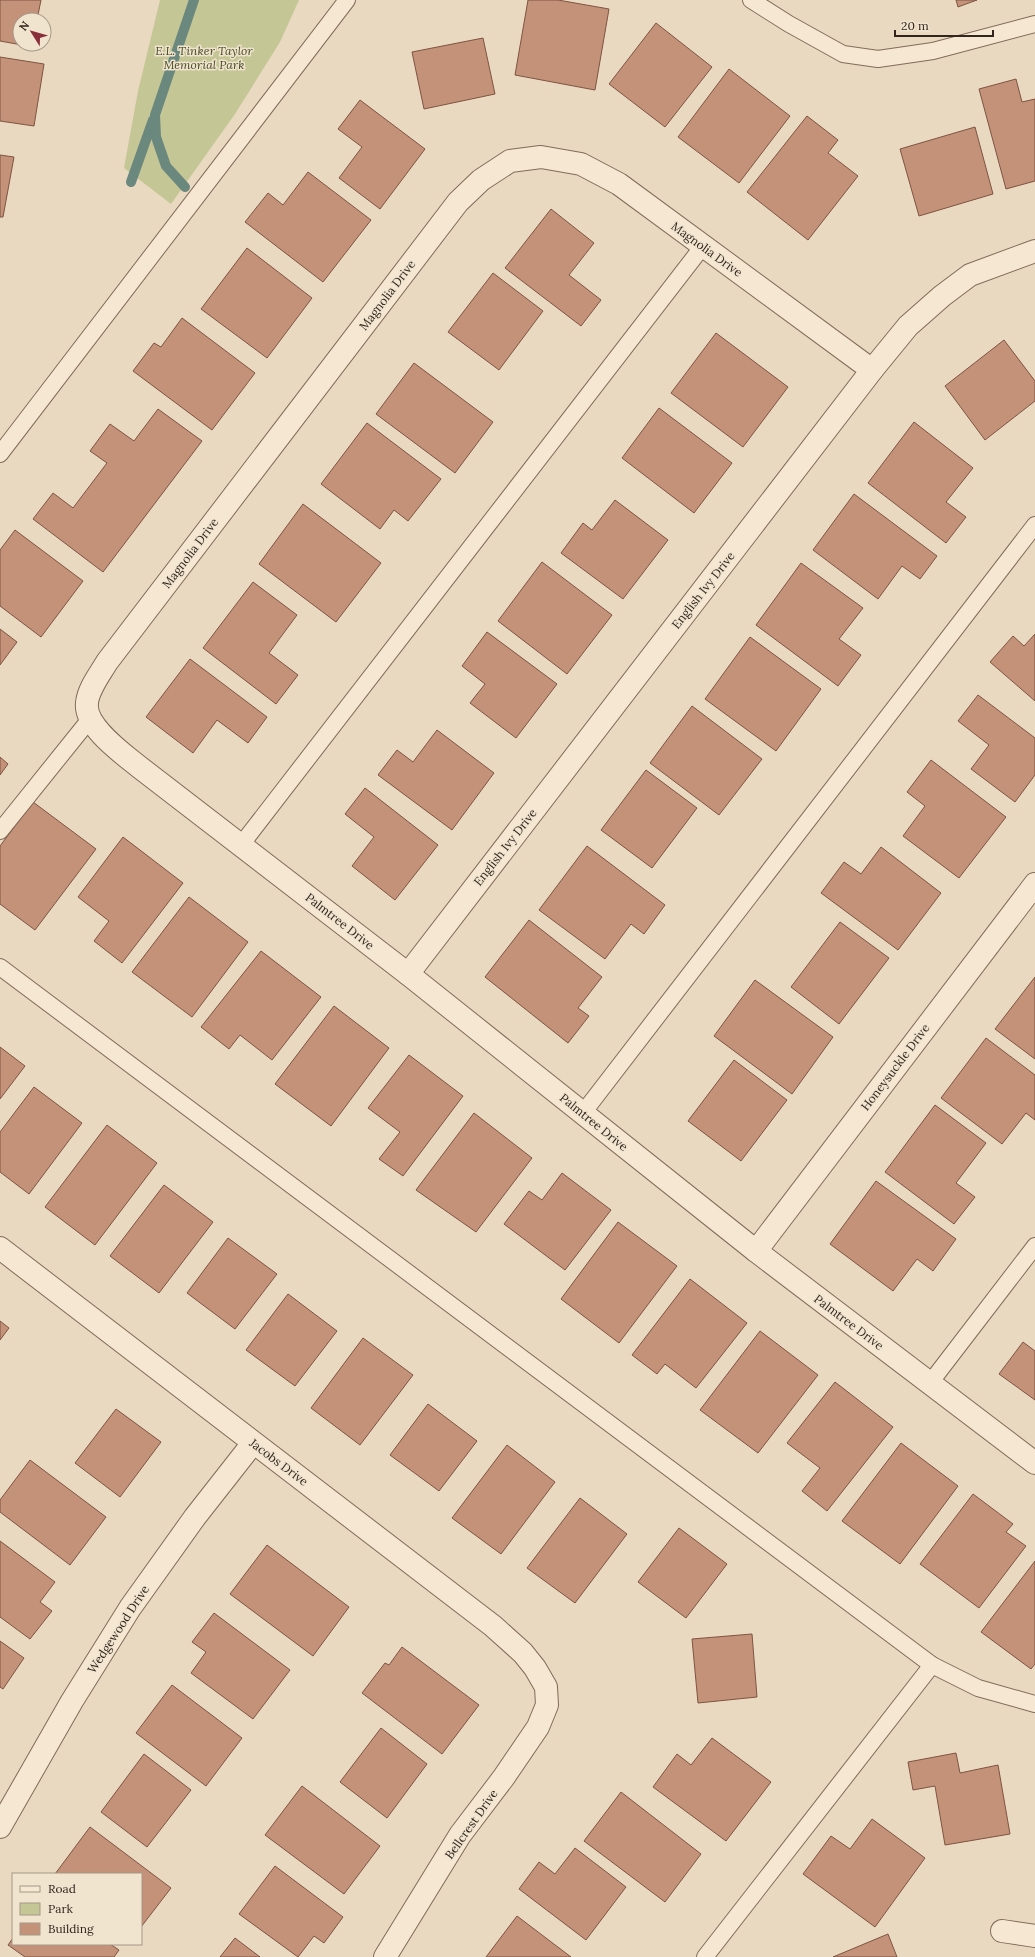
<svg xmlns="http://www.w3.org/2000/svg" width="1035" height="1957" viewBox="0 0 1035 1957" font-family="Lora,serif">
<rect width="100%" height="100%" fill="#e9d9c0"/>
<!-- park -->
<path fill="#c5c695" d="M160,0H299L280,42L235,114L171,204L124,168L138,91Z"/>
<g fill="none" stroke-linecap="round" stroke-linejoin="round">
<!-- stream -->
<g stroke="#6b887e" stroke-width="10">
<path d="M131,182L153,120"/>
<path d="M185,187L166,166L156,137L155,115L194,0"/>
</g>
</g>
<!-- building -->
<g fill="#c49179" stroke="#7e5442">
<path d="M0,0H41L37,20H20V44H33V47L0,41Z"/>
<path d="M528,0H558L609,9L595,90L515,75Z"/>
<path d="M956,0H977L958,7Z"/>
<path d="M656,23L712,67L665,127L609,84Z"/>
<path d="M483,38L495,94L424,109L412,52Z"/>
<path d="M0,57L44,64L34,126L0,121Z"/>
<path d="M729,69L790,116L739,183L678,137Z"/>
<path d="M1016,79L1022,102L1035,99V181L1006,189L979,89Z"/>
<path d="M360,100L425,149L380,209L339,178L362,147L338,129Z"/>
<path d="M807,116L838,140L828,153L858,176L808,240L747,192Z"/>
<path d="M975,127L993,194L919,216L900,149Z"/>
<path d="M0,155L14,157L3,217H0Z"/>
<path d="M308,172L371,220L323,282L245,222L268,193L283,205Z"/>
<path d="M551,209L594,243L569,275L601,300L581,326L505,268Z"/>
<path d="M247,248L312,298L267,358L201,309Z"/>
<path d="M493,273L543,311L499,370L448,332Z"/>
<path d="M182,318L255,373L212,430L133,371L154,343L161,347Z"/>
<path d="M716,333L788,387L743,447L671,393Z"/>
<path d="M1004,340L1035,381V401L985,440L945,386Z"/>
<path d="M414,363L493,422L455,473L376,414Z"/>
<path d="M659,408L732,463L694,513L622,458Z"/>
<path d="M158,409L202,441L103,572L33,519L53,493L73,508L107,463L90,451L110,424L134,441Z"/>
<path d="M914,422L973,468L946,502L966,517L946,543L868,483Z"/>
<path d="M367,423L441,479L408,521L394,510L380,529L321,484Z"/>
<path d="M854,494L937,556L920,579L902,566L878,599L813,550Z"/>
<path d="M615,500L668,540L623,599L561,553L583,523L592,530Z"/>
<path d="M303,504L381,563L336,622L259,564Z"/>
<path d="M15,530L83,581L41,637L0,606V550Z"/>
<path d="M542,562L612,615L567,674L498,621Z"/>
<path d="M801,563L863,608L839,639L861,655L838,686L756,625Z"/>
<path d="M253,582L297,615L269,653L298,675L276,704L203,648Z"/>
<path d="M0,629L17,642L0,665Z"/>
<path d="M487,632L557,684L516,738L470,703L485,684L462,666Z"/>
<path d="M1035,634V701L990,662L1013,636L1024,646Z"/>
<path d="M750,637L821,689L776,751L705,699Z"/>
<path d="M190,659L267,717L248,743L217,720L193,753L146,717Z"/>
<path d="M978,695L1035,738V775L1015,802L971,769L989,745L958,721Z"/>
<path d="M692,706L762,759L719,815L650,763Z"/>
<path d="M437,730L494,773L452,830L378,775L397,750L413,762Z"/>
<path d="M0,757L8,764L0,775Z"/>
<path d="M931,760L1006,817L959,878L903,836L925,806L907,792Z"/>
<path d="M646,770L697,808L652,868L601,830Z"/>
<path d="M365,788L438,845L395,900L352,866L374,837L345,814Z"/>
<path d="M33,802L96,849L35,930L0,904V846Z"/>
<path d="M123,837L183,883L122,963L94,941L109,921L78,897Z"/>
<path d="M587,846L665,905L644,934L631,924L605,959L539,910Z"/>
<path d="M881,847L941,893L898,950L821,893L844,862L861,874Z"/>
<path d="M189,897L248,942L192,1017L132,972Z"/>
<path d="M529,920L602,977L578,1008L589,1016L568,1043L485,977Z"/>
<path d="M840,922L889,958L839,1024L791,987Z"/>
<path d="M261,951L321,997L272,1060L240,1035L229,1049L201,1027Z"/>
<path d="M1035,977V1059L995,1029Z"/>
<path d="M755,980L833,1037L792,1094L714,1036Z"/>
<path d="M334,1006L389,1048L331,1126L275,1084Z"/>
<path d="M986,1038L1035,1075V1120L1026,1113L1002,1144L941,1098Z"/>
<path d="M0,1047L25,1066L0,1099Z"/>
<path d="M409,1055L463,1096L403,1176L379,1159L400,1132L368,1108Z"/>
<path d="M734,1060L787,1100L741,1161L688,1121Z"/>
<path d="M34,1087L82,1123L29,1194L0,1172V1132Z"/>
<path d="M935,1105L986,1143L956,1183L975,1197L954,1224L885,1172Z"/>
<path d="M474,1113L532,1158L476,1232L416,1190Z"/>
<path d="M107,1125L157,1163L95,1245L45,1207Z"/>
<path d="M562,1173L611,1210L565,1270L504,1224L529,1191L542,1200Z"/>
<path d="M876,1181L956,1239L933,1271L917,1259L893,1291L830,1244Z"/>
<path d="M164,1185L213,1222L159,1293L110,1256Z"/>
<path d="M618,1222L677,1266L619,1343L561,1299Z"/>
<path d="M228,1238L277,1274L235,1329L187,1293Z"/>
<path d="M690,1279L747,1323L696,1388L665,1364L657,1374L632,1355Z"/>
<path d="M288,1294L337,1331L295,1386L246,1350Z"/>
<path d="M0,1321L9,1328L0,1340Z"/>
<path d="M760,1331L818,1375L758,1453L700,1410Z"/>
<path d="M363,1338L413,1375L360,1445L311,1408Z"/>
<path d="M1023,1342L1035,1351V1400L999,1374Z"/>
<path d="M835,1382L893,1427L827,1511L802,1491L820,1468L787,1443Z"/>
<path d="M428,1404L477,1441L439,1491L390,1455Z"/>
<path d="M116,1409L161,1442L120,1497L75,1463Z"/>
<path d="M901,1443L958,1486L900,1564L842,1521Z"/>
<path d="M507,1445L555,1482L501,1554L452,1518Z"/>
<path d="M30,1460L106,1517L70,1565L0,1512V1500Z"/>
<path d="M973,1494L1013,1524L1006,1532L1026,1546L979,1608L920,1564Z"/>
<path d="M580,1498L627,1534L575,1603L527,1568Z"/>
<path d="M679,1528L727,1564L686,1618L638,1582Z"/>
<path d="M0,1541L55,1582L40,1602L52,1611L30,1639L0,1617Z"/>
<path d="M267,1545L349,1607L313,1656L230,1594Z"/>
<path d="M1035,1561V1664L1031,1669L981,1632Z"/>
<path d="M214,1613L290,1670L253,1719L191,1673L206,1652L192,1642Z"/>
<path d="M752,1634L757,1697L698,1703L692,1639Z"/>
<path d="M0,1641L24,1658L3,1689L0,1687Z"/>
<path d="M402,1647L479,1705L442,1754L362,1693L385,1663L389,1665Z"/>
<path d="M172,1685L242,1738L206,1786L136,1733Z"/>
<path d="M381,1728L427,1764L387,1818L340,1782Z"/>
<path d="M712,1738L771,1782L726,1841L653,1787L677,1754L691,1765Z"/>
<path d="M956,1753L960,1773L998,1765L1010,1834L945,1845L935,1786L913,1790L908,1762Z"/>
<path d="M144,1754L191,1790L147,1847L101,1812Z"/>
<path d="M302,1786L380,1846L344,1894L265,1835Z"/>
<path d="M621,1792L701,1854L665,1902L584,1841Z"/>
<path d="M872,1819L925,1858L875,1927L803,1874L831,1836L850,1849Z"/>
<path d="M90,1827L171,1888L141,1927V1874H55Z"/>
<path d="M575,1848L626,1887L586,1940L519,1889L539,1862L555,1874Z"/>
<path d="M275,1866L343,1917L324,1943L314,1936L298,1957L239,1914Z"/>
<path d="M517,1916L571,1957H486Z"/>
<path d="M888,1934L897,1957H833Z"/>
<path d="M13,1938V1944H110L119,1950L114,1957H25L8,1945Z"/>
<path d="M235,1938L260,1957H220Z"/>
</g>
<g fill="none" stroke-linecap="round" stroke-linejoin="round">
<!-- service casing -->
<g stroke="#816b5a" stroke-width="18">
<g id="service">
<path d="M751,0L789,24L843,54L878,59L933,51L1035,24"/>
<path d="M0,454L347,0"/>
<path d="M0,831L90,719"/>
<path d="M241,845L703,246"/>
<path d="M0,967L932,1665"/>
<path d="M583,1113L1035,525"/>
<path d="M930,1383L1035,1246"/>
<path d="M705,1957L932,1665L978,1688L1035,1704"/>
</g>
</g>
<!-- minor casing -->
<g stroke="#816b5a" stroke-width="24">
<g id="minor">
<path d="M872,370L619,184L581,164L541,157L510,161L481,180L458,202L107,662C100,674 88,689 87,703C84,726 122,753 138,766L408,974L756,1251L1035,1463"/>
<path d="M408,974L872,370L908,326L942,296L970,275L1035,251"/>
<path d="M0,1248L493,1626L523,1653L535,1668L546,1687L547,1705L538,1727L504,1777L460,1835L385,1957"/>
<path d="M756,1251L1035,884"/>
<path d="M0,1827L72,1701L130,1608L195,1517L253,1443"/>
<path d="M1002,1931L1035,1936"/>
</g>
</g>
<!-- service -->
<use href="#service" stroke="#f5e7d2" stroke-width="16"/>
<!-- minor -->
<use href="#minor" stroke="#f5e7d2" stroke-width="22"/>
</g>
<g text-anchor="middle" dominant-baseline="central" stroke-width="3" stroke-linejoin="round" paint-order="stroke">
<!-- park labels -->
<g font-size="12" font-style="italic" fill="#464c25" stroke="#f1e4cf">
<text x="204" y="50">E.L. Tinker Taylor<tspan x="204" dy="14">Memorial Park</tspan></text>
</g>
<!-- street labels -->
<g font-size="12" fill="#31251d" stroke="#f1e4cf">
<text transform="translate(707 249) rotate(36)">Magnolia Drive</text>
<text transform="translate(387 295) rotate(-53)">Magnolia Drive</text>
<text transform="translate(190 553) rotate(-53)">Magnolia Drive</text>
<text transform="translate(703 590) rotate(-52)">English Ivy Drive</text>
<text transform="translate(505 847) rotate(-52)">English Ivy Drive</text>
<text transform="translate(340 921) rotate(38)">Palmtree Drive</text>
<text transform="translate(895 1067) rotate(-53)">Honeysuckle Drive</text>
<text transform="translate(594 1122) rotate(39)">Palmtree Drive</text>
<text transform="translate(849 1322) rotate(37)">Palmtree Drive</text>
<text transform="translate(279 1462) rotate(37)">Jacobs Drive</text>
<text transform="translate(118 1629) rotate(-57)">Wedgewood Drive</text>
<text transform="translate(471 1824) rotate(-55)">Bellcrest Drive</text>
</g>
</g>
<!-- legend -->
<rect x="12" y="1873" width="130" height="72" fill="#f1e4cf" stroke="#a49888"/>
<rect x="20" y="1886" width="20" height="6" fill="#f5e7d2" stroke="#a49888"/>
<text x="48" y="1893" font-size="12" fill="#31251d">Road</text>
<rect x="20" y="1903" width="20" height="12" fill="#c5c695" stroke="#a49888"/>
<text x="48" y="1913" font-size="12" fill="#31251d">Park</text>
<rect x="20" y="1923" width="20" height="12" fill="#c49179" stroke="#a49888"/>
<text x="48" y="1933" font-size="12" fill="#31251d">Building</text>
<!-- north arrow -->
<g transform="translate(32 32) rotate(307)"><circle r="19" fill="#f1e4cf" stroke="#a49888"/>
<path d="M0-3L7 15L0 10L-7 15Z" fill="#8a2f39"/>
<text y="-6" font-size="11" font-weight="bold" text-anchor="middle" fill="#31251d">N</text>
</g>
<!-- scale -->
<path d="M895 30v6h98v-6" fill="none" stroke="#31251d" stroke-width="2"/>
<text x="901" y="30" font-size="12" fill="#31251d" stroke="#f1e4cf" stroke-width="3" paint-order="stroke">20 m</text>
</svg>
